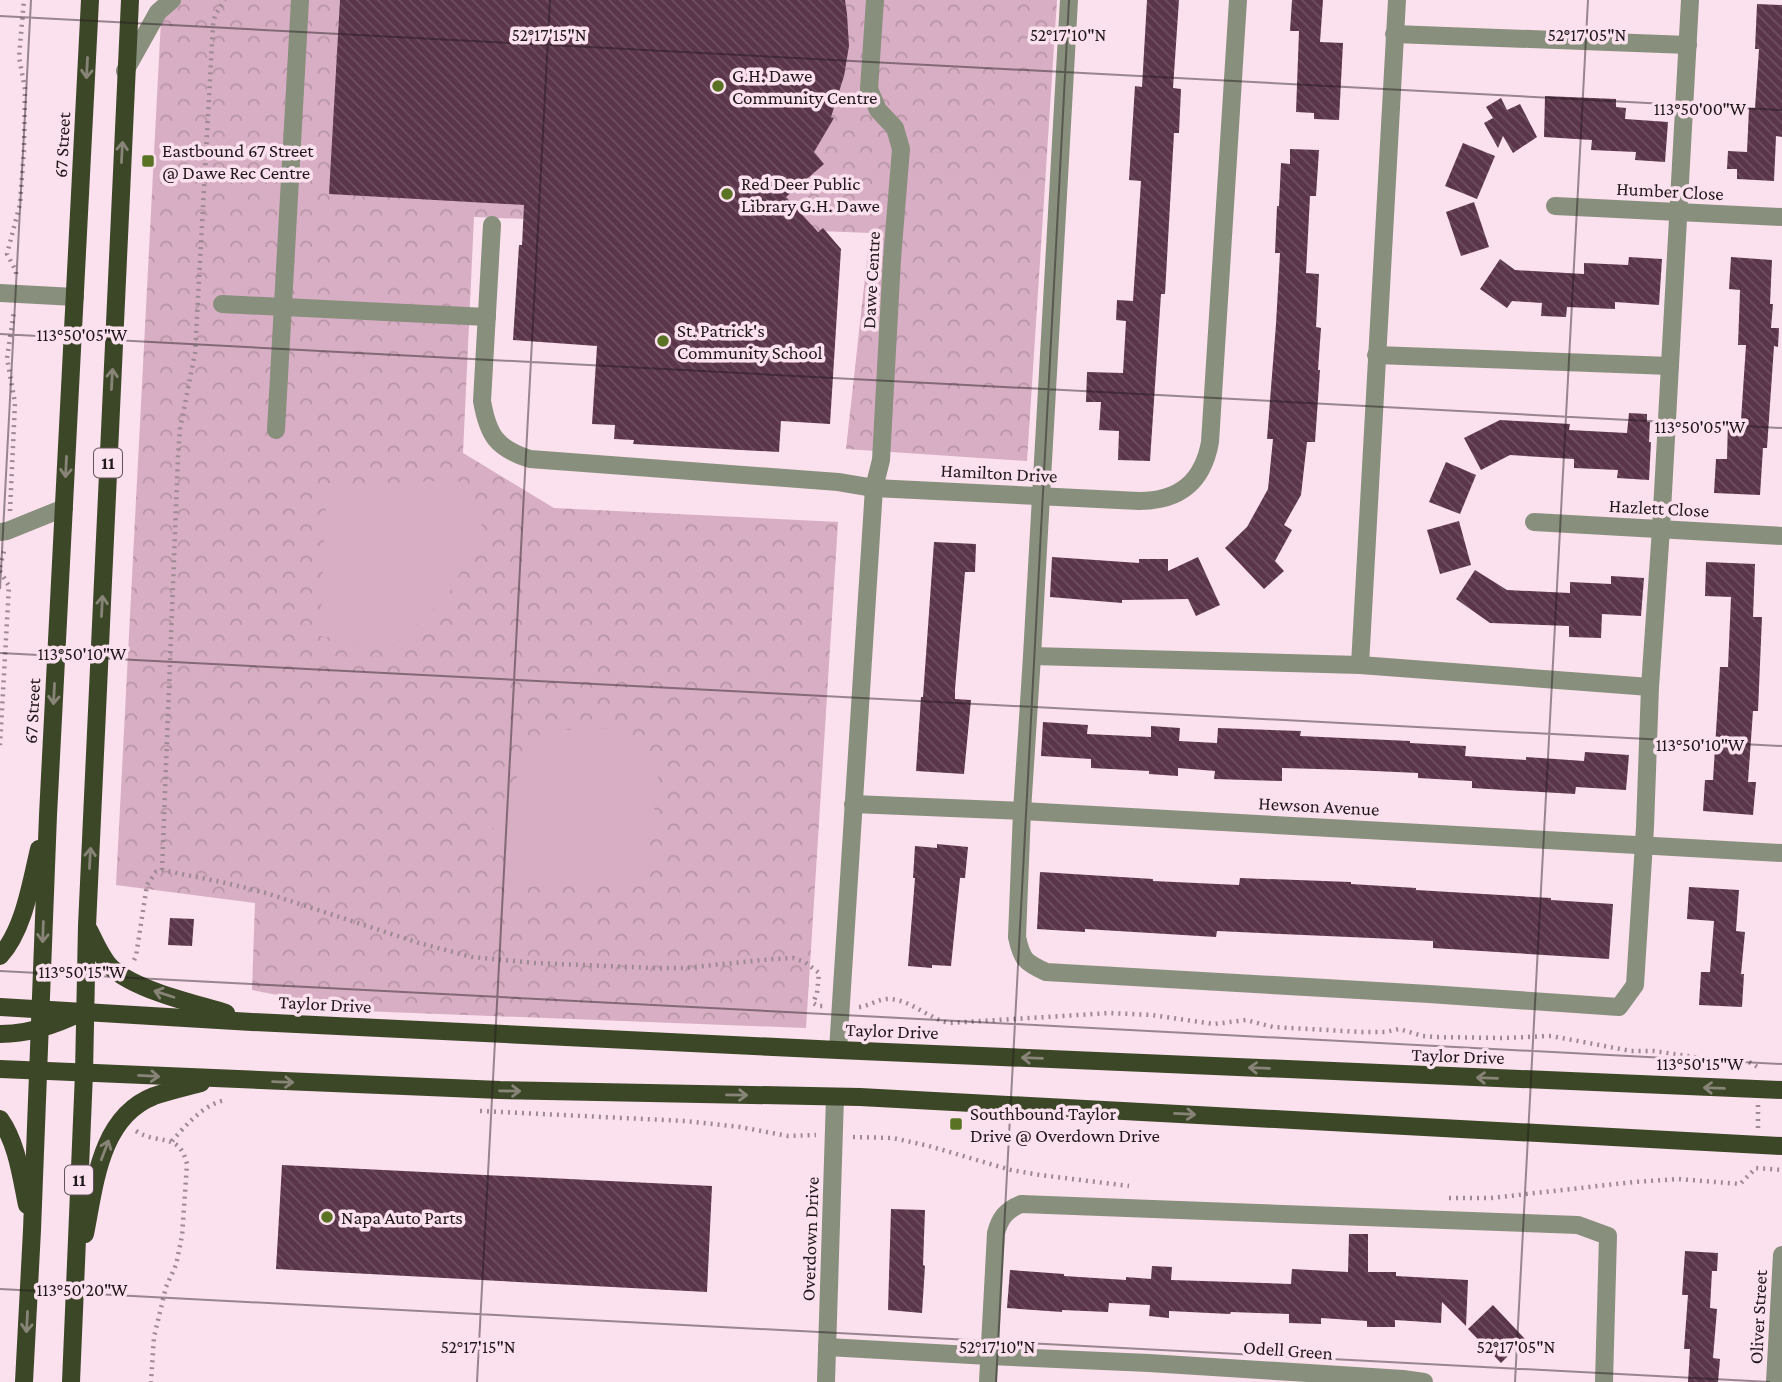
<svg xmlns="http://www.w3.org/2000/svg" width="1782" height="1382" viewBox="0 0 1782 1382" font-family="'Crimson Pro',serif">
<defs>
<pattern id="forest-crowns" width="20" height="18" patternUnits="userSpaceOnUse" patternTransform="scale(1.75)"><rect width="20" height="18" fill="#d7aec3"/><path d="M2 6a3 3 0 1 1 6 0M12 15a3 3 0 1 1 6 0" fill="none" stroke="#b895a7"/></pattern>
<pattern id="building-back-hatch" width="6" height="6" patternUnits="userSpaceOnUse" patternTransform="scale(1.75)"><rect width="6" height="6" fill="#5b364b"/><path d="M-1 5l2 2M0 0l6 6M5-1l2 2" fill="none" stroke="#6e5061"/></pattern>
</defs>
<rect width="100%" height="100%" fill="#fbe0ed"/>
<!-- forest -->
<path fill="url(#forest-crowns)" d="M162,0H1057L1027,461L846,449L870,233L474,217L463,453L554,508L838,522L806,1028L362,1011L252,990L255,903L116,885Z"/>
<!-- pitch -->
<g fill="#d7aec3">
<path d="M458,480L484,530L447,597L393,646L320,636L326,499L347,485Z"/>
<path d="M629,728L659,779L644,875L623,886L513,884L491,821L523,767L564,730Z"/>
</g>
<!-- building -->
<g fill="url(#building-back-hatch)">
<path d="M340,0H845L847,14L849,46L844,76L831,117L834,118L814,152L824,164L786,197L818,232L823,228L841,249L830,424L781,421L779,452L633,444L634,440L614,439L615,425L592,424L597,346L513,340L519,245H522L524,205L329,194Z"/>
<path d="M1147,0H1179L1173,88L1181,89L1179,133H1174L1165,294H1161L1150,461L1118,460L1119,431L1099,430L1101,402H1086L1087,372L1123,373L1126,321L1116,320L1117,300L1133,301L1141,181L1129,180L1135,86L1142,87Z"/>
<path d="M1292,0H1323L1320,42L1343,43L1339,120L1314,119V113L1296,112L1299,31H1290Z"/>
<path d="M1757,4L1782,5V137L1776,136L1774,181L1737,179V169H1727L1728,151L1747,152L1749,108H1755L1759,49H1755Z"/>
<path d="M1545,96L1616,99V107L1626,108L1625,119L1668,122L1665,162L1635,160L1636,152L1591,150L1592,140L1544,137Z"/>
<path d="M1501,98L1507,110L1520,104L1537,137L1513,153L1503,136L1498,148L1484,123L1493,118L1486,107Z"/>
<path d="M1463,143L1495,156L1477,199L1445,186Z"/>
<path d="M1290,149L1319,150L1316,196H1310L1306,273L1319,274L1316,327L1321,328L1318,370H1320L1315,442H1307L1301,495L1284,525L1292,530L1275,561L1284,571L1264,589L1225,548L1247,527L1268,489L1273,439H1267L1276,324L1280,253H1275L1277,206H1279L1281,163L1290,164Z"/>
<path d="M1474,202L1489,247L1461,256L1446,212Z"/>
<path d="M1629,257L1662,259L1659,305L1615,302V309L1567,307L1566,317L1541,316L1542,303L1512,301L1507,308L1480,289L1500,259L1515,270L1584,274V263L1628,265Z"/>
<path d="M1731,257L1772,260L1770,304H1773L1771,328H1779L1778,347L1774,346L1767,448H1763L1760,495L1714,493L1716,459H1727L1728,419L1741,420L1746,345H1738L1740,290L1729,289Z"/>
<path d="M1629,413L1647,414V422H1650L1649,442H1651L1649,480L1617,478L1618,470L1574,468V459L1510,455L1481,470L1464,438L1500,420L1570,424L1569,430L1627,433Z"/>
<path d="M1446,462L1476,475L1460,514L1429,502Z"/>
<path d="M1459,521L1471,565L1440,574L1427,530Z"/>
<path d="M934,542L976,544L975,572H965L955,689V699L971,700L964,774L916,771L921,697H923Z"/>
<path d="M1052,557L1139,563V559H1168V571L1198,557L1220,605L1196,616L1188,599L1122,600V603L1050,597Z"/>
<path d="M1706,562L1755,564L1753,617H1762L1758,711H1753L1748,782H1756L1753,815L1703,811L1705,780H1713L1720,667H1728L1731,597L1705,596Z"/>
<path d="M1475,570L1507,590L1570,593V582L1611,584V576L1644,578L1641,616L1602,614L1601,638L1569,637V626L1490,623L1456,599Z"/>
<path d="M1043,722L1088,725L1087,734L1151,737V726L1180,728L1179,741L1217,743L1218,728L1301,731L1300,736L1410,741V743L1466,746L1465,756L1526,760V757L1584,761L1585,752L1629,755L1626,790L1576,787L1575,794L1472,788V781L1418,778V773L1353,770L1282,768V781L1214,779L1215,771L1178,768V776L1149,774V771L1091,768V759L1041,756Z"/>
<path d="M937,844L968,847L965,878H960L951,966L932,965V968L908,966L915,878H913L915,846L937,848Z"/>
<path d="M1040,872L1153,879V881L1239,885L1240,878L1351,882V884L1416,888V890L1551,898V900L1613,904L1609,959L1433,948V941L1372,938L1217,931L1216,937L1085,929V932L1037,929Z"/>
<path d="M1689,887L1739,890L1736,931L1745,932L1741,974H1744L1742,1007L1699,1005L1701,972H1710L1714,921L1687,919Z"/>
<path d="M170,918L194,919L192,946L168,945Z"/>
<path d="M282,1165L712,1186L707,1292L276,1269Z"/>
<path d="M891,1209L925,1210L923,1265L925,1266L922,1313L888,1310Z"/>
<path d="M1349,1234H1368V1272H1396V1276L1468,1280L1466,1326L1442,1302L1441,1323L1395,1320V1327H1367V1321L1321,1318V1324L1289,1323V1314L1231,1312L1230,1314L1169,1311V1318L1149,1316L1150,1305L1109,1303L1108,1312L1062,1310V1312L1007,1308L1010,1270L1064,1274V1276L1126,1280V1277L1151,1279L1152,1266L1172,1267L1171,1280L1291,1284L1292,1269L1348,1272Z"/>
<path d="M1685,1251L1718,1253L1717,1271H1712L1710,1308L1717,1309L1713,1358L1720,1359L1718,1382H1688L1690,1349H1684L1688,1295H1682Z"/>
<path d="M1493,1305L1525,1339L1501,1363L1468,1329Z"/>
</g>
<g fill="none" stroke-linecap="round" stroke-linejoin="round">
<!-- path -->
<g stroke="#9d8a93" stroke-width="4.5" stroke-dasharray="2 5" stroke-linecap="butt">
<path d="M16,274V271L7,254L20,204L24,150L25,89L19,57L24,0"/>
<path d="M10,511L15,403L7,358L14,311"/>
<path d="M0,567L4,551"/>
<path d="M0,571L9,586L0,745"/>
<path d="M162,870L178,456L180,429L195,353L213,25L215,15L225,0"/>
<path d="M134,960L136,956L147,885L156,872L162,870L226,883L266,893L419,943L472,957L535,963L654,968H684L773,959L793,958L805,962L819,973L817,993L813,1003L818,1006H823"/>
<path d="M859,1007C869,1006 876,1000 886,999C909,998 927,1018 949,1023L1110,1013L1152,1015L1214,1024L1246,1020L1273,1027L1362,1032H1385L1399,1029L1423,1036L1435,1037L1502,1038L1551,1036L1631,1051H1654L1707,1059H1744L1761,1069"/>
<path d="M480,1111L685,1121L740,1127L788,1136L816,1135"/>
<path d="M1758,1128V1105"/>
<path d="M136,1131C159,1146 179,1131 187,1164L182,1236L176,1265L166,1287L154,1337L151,1382"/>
<path d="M853,1137L893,1138L929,1146L1011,1170L1040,1175L1129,1186"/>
<path d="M172,1141C186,1125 205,1103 226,1100"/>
<path d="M1449,1198H1491L1634,1182L1678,1179L1740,1184L1756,1168L1782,1170"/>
</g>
<!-- minor -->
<g stroke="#888f7d" stroke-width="18">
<path d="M1069,0L1032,656L1022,811L1017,937C1022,960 1025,962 1046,972L1429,994L1619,1007L1635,985L1645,827L1650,687L1661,529L1690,0"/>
<path d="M1394,34L1688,45"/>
<path d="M125,71L158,12L172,0"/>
<path d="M1555,206L1782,217"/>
<path d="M492,225L482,401C488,435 496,448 530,459L838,482L874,488L1139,501C1180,501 1203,481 1210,442L1238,0"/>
<path d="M0,293L75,297"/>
<path d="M222,304L487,317"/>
<path d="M1376,355L1670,366"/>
<path d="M276,430L300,0"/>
<path d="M1534,522L1782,536"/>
<path d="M0,532L7,531L64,508"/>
<path d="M1032,656L1360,665L1650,687"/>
<path d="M1360,665L1397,0"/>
<path d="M853,804L1022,811L1782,853"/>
<path d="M838,1050L874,488L881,460L892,259L901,149L895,128L878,110L869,89L875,0"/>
<path d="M827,1347L989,1356L1149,1363L1403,1379L1424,1382"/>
<path d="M826,1382L835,1097"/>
<path d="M988,1382L996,1233C1000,1218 1006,1210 1021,1204L1578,1225L1608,1236L1604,1382"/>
<path d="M1775,1382L1782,1255"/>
</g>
<!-- major -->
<g stroke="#3c4728" stroke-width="18">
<path d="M89,930C95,942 100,954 108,964C129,989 194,1003 226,1013"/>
<path d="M0,956C24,930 31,882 39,849"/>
<path d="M0,1007L252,1022L838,1050L1782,1090"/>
<path d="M0,1034C29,1034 56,1025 82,1012"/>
<path d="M0,1069L500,1090L860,1097L1782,1146"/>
<path d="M0,1119C17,1143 21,1176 27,1205"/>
<path d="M85,1234C95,1184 100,1117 154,1096C169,1091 186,1087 201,1083"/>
<path d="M24,1382L32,1230L48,815L90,0"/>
<path d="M71,1382L84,1073L87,926L130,0"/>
</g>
</g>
<!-- one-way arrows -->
<defs><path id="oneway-shaft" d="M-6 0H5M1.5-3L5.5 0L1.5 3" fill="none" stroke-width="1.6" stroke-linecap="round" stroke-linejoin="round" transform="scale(1.75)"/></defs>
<g stroke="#888477">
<use href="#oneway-shaft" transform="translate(87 68) rotate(93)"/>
<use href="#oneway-shaft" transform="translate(122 152) rotate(-87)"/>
<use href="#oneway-shaft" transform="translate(112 379) rotate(-87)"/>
<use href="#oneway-shaft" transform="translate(66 467) rotate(93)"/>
<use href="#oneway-shaft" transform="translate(102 606) rotate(-87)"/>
<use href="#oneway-shaft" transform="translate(54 694) rotate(93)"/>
<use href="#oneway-shaft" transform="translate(90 858) rotate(-87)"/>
<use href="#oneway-shaft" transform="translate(43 932) rotate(92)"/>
<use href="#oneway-shaft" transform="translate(164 994) rotate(-162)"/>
<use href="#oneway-shaft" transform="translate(1032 1058) rotate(-178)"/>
<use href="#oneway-shaft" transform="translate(1259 1068) rotate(-178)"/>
<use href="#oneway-shaft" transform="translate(149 1076) rotate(3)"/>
<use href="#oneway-shaft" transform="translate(1487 1078) rotate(-178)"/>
<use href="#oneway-shaft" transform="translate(283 1082) rotate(2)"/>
<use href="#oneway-shaft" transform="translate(1714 1088) rotate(-178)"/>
<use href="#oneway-shaft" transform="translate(510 1091) rotate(1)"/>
<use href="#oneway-shaft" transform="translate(737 1095) rotate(1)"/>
<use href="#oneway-shaft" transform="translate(1185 1114) rotate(3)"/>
<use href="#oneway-shaft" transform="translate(105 1150) rotate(-69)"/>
<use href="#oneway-shaft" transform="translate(27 1322) rotate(93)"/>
</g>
<!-- ticks -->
<path fill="none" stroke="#20171b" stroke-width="2" stroke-opacity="0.45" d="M0,16L1782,110M0,334L1782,428M0,589L31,0M0,653L1782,746M0,971L1782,1064M0,1289L1770,1382M477,1382L550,0M996,1382L1069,0M1515,1382L1588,0"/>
<!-- markers -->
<g fill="#597224" stroke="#fbe0ed" stroke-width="2.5">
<circle cx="718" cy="86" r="7"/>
<rect x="141" y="154" width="14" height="14" rx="3.5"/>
<circle cx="727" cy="194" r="7"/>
<circle cx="663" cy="341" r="7"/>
<rect x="949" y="1117" width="14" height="14" rx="3.5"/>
<circle cx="327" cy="1217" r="7"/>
</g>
<g text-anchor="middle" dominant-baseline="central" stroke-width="7" stroke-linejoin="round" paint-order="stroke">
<!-- shield labels -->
<g fill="#fbe0ed" stroke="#62535a" stroke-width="2">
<rect x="94" y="448.5" width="28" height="29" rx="5"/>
<rect x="65" y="1165.5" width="28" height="29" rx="5"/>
</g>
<g font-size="18" font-weight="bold" fill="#20171b">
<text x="108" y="463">11</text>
<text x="79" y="1180">11</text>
</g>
<!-- poi labels -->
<g font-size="19" fill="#20171b" stroke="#fbe0ed" text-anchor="start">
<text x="732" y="75">G.H. Dawe<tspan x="732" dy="22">Community Centre</tspan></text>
<text x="162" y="150">Eastbound 67 Street<tspan x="162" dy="22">@ Dawe Rec Centre</tspan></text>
<text x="741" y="183">Red Deer Public<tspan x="741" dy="22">Library G.H. Dawe</tspan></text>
<text x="677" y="330">St. Patrick's<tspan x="677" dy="22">Community School</tspan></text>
<text x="970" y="1113">Southbound Taylor<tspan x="970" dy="22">Drive @ Overdown Drive</tspan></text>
<text x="341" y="1217">Napa Auto Parts</text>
</g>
<!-- street labels -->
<g font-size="19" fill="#20171b" stroke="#fbe0ed">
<text transform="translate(62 145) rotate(-87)">67 Street</text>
<text transform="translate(1670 191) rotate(3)">Humber Close</text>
<text transform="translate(871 280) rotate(-87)">Dawe Centre</text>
<text transform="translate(999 473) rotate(3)">Hamilton Drive</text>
<text transform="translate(1659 508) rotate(3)">Hazlett Close</text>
<text transform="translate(32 711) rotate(-87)">67 Street</text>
<text transform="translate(1319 806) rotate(3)">Hewson Avenue</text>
<text transform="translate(325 1004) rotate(3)">Taylor Drive</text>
<text transform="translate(892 1031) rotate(2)">Taylor Drive</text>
<text transform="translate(1458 1056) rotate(2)">Taylor Drive</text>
<text transform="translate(810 1239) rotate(-88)">Overdown Drive</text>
<text transform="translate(1758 1317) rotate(-87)">Oliver Street</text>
<text transform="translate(1288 1350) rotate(4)">Odell Green</text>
</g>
</g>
<g font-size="18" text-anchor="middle" fill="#20171b" stroke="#fbe0ed" stroke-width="7" stroke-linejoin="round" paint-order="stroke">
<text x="549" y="41">52°17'15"N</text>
<text x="1068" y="41">52°17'10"N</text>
<text x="1587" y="41">52°17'05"N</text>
<text x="1700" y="115">113°50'00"W</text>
<text x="82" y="341">113°50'05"W</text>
<text x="1700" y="433">113°50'05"W</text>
<text x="82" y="660">113°50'10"W</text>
<text x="1700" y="751">113°50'10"W</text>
<text x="82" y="978">113°50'15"W</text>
<text x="1700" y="1070">113°50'15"W</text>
<text x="82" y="1296">113°50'20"W</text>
<text x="478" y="1353">52°17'15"N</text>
<text x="997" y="1353">52°17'10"N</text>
<text x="1516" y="1353">52°17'05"N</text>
</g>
</svg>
